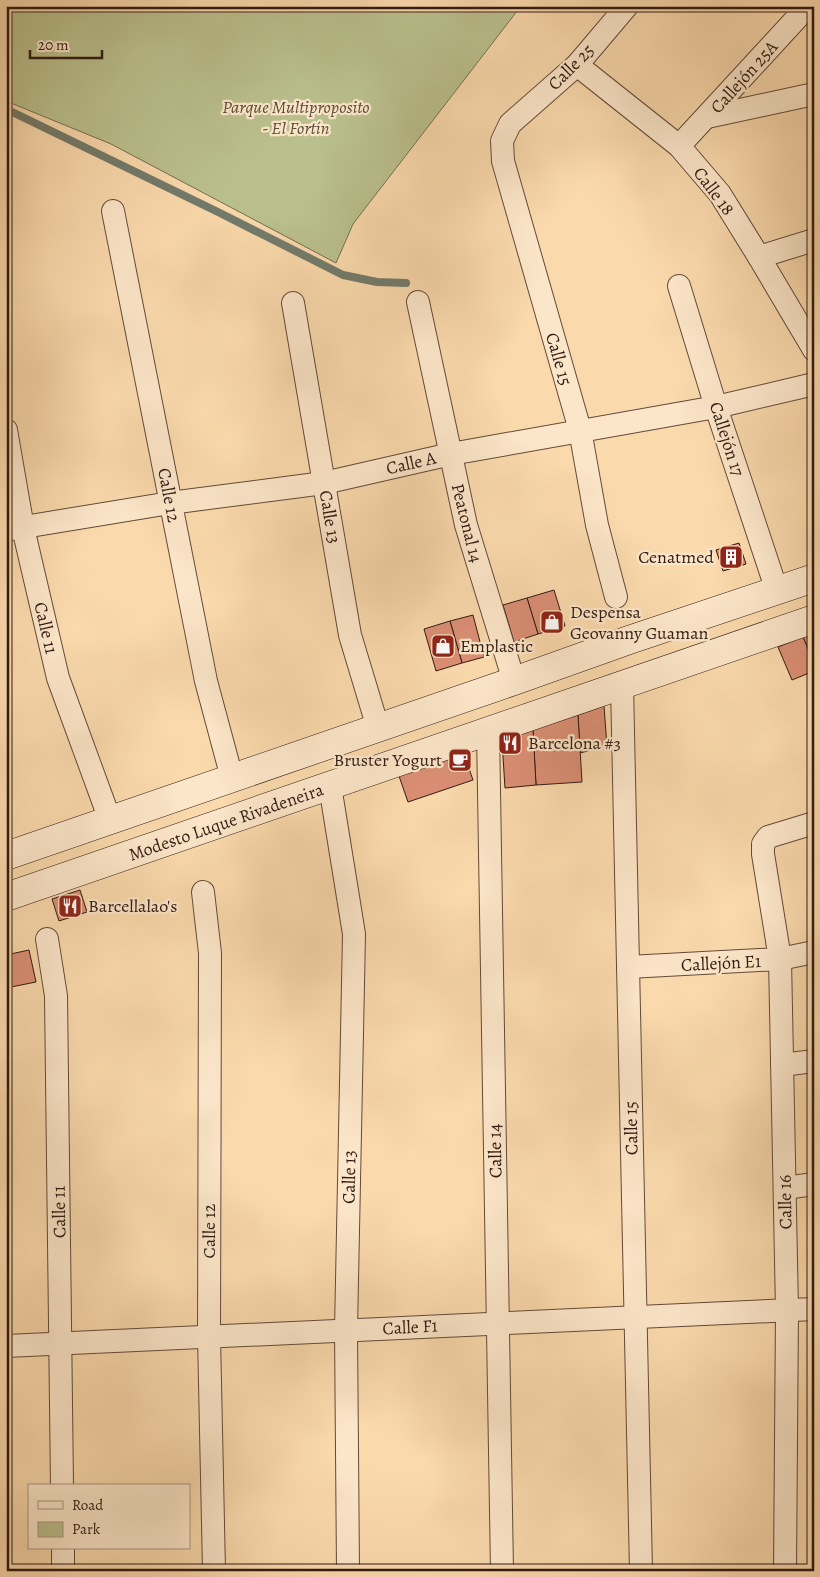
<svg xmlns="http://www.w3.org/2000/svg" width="820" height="1577" viewBox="0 0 820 1577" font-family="Alegreya,serif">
<rect width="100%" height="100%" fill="#fad9ac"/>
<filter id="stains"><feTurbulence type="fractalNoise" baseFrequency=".004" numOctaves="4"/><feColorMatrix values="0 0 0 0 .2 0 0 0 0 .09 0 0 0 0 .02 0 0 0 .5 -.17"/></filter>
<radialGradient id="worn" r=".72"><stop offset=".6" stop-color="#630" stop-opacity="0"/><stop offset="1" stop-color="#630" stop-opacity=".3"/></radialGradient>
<!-- green -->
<path fill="#bac08d" stroke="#756e50" d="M6,6H521L353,224L336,263L111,144L6,101Z"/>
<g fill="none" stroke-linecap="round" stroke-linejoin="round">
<!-- stream -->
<path stroke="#737b6b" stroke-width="8" d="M6,109L218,212L343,275L377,282L406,283"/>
</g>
<!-- building -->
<g fill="#db8f75" stroke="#301b13">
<path d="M739,543L746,564L723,571L716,550Z"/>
<path d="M554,590L565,626L538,634L527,598Z"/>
<path d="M527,598L538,634L514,642L503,605Z"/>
<path d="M473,615L484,657L462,663L450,621Z"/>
<path d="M450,621L462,663L436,671L424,629Z"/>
<path d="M814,633V663L803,637Z"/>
<path d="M803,637L814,663V671L792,680L778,647Z"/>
<path d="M604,706L607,746L580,753L578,715Z"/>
<path d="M578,715L582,782L536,785L533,730Z"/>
<path d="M533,730L536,785L505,788L502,741Z"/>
<path d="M464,754L473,780L408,802L399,776Z"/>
<path d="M80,890L87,912L59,921L52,899Z"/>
<path d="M29,950L36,982L6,988V955Z"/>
</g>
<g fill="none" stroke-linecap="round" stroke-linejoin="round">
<!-- street casing -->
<g stroke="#624a39" stroke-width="24">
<g id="street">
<path d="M577,65L679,146L720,194L759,257L814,350"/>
<path d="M707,117L814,94"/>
<path d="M679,146L808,6"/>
<path d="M113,211L206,681L232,778"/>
<path d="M759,257L814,240"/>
<path d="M679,286L716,407L777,591"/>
<path d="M418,302L466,525L514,681"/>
<path d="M293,303L350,635L378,728"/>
<path d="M6,430L23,528L58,678L110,820"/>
<path d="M6,530L170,503L324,483L451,454L716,407L814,384"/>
<path d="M616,597L597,525L580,430L503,161L502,141L510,124L577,65L627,6"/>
<path d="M622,685L641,1571"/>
<path d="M488,731L502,1571"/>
<path d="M330,786L354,934L346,1330L348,1571"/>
<path d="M203,892L210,953L209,1336L214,1571"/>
<path d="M47,939L56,996L62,1486"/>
<path d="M628,967L780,959L814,952"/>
<path d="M782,1065L814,1061"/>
<path d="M785,1188L814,1184"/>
<path d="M6,1346L814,1309"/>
<path d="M63,1548V1571"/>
<path d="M785,1571L787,1310L780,959L763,854V844L768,837L814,823"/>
</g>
</g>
<!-- secondary casing -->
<g stroke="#301b13" stroke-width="29">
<g id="secondary">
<path d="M6,856L514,681L629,640L814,578"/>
<path d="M6,897L814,619"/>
</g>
</g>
<!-- street -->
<use href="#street" stroke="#fce6c9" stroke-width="22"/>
<!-- secondary -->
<use href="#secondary" stroke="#fce6c9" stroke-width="28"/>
</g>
<!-- icons -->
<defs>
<g id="building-square" transform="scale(1.25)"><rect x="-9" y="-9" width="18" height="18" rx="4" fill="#8f2418" stroke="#fce6c9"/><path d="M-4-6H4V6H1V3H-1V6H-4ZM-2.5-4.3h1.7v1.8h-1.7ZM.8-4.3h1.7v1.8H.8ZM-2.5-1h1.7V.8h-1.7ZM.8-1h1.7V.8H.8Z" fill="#fff"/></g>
<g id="shop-square" transform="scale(1.25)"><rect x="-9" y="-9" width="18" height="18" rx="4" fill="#8f2418" stroke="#fce6c9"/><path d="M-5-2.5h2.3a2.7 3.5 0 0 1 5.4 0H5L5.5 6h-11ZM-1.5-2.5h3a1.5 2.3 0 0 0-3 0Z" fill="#fff"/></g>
<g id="restaurant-square" transform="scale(1.25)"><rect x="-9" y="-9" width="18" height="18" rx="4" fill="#8f2418" stroke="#fce6c9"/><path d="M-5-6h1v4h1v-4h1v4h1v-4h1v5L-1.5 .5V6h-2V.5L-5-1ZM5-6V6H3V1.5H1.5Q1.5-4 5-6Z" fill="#fff"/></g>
<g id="cafe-square" transform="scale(1.25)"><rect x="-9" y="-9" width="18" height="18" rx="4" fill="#8f2418" stroke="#fce6c9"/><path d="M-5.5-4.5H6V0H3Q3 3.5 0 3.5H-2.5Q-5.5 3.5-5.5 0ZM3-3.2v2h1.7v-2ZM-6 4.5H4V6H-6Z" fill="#fff"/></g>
</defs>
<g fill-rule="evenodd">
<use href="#building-square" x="731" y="557"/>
<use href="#shop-square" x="552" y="622"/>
<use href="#shop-square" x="443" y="646"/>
<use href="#restaurant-square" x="510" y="743"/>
<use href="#cafe-square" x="460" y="760"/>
<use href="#restaurant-square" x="70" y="906"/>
</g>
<g text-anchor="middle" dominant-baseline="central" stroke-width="4.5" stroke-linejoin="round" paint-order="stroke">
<!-- street labels -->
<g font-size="18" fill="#301b13" stroke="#fce6c9">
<text transform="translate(571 67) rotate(-45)">Calle 25</text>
<text transform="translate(744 77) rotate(-48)">Callejón 25A</text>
<text transform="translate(714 191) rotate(53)">Calle 18</text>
<text transform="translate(559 359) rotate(74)">Calle 15</text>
<text transform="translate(727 439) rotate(72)">Callejón 17</text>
<text transform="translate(411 463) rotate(-13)">Calle A</text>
<text transform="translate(169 495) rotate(79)">Calle 12</text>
<text transform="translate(330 517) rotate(80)">Calle 13</text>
<text transform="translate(467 523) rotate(76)">Peatonal 14</text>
<text transform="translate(46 628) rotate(77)">Calle 11</text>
<text transform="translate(226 822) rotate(-19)">Modesto Luque Rivadeneira</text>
<text transform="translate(721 963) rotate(-3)">Callejón E1</text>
<text transform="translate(631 1128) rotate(-91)">Calle 15</text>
<text transform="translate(495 1151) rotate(-91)">Calle 14</text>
<text transform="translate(349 1177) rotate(-89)">Calle 13</text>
<text transform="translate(785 1202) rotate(-91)">Calle 16</text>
<text transform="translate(59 1212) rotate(-91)">Calle 11</text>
<text transform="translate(209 1231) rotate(-90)">Calle 12</text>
<text transform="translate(410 1327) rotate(-3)">Calle F1</text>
</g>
<!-- park labels -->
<g font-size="18" font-style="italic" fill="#594d38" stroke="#fce6c9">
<text x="296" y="107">Parque Multiproposito<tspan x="296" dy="21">- El Fortín</tspan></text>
</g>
<!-- poi labels -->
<g font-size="18" fill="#301b13" stroke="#fce6c9" text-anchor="start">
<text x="714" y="557" text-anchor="end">Cenatmed</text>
<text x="570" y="612">Despensa<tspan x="570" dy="21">Geovanny Guaman</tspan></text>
<text x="460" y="646">Emplastic</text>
<text x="528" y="743">Barcelona #3</text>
<text x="442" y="760" text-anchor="end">Bruster Yogurt</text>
<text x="88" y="906">Barcellalao's</text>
</g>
</g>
<!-- margin -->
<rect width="820" height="1577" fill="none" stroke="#fad9ac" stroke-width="25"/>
<rect x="8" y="8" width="805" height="1562" fill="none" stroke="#301b13" stroke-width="2.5"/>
<rect x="12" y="12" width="795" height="1552" fill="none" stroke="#301b13"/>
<!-- legend -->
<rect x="28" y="1484" width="162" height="65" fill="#fce6c9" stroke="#aa9580"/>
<rect x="38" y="1501" width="25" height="8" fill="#fce6c9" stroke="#aa9580"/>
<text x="72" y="1510" font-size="15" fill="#301b13">Road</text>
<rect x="38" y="1522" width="25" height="15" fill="#bac08d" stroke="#aa9580"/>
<text x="72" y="1534" font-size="15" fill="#301b13">Park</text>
<!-- scale -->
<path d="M30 50v8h72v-8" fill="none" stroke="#301b13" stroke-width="2.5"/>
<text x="38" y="50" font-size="15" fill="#301b13" stroke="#fce6c9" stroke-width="4" paint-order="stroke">20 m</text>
<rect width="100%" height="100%" filter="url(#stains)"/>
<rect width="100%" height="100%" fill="url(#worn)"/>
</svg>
